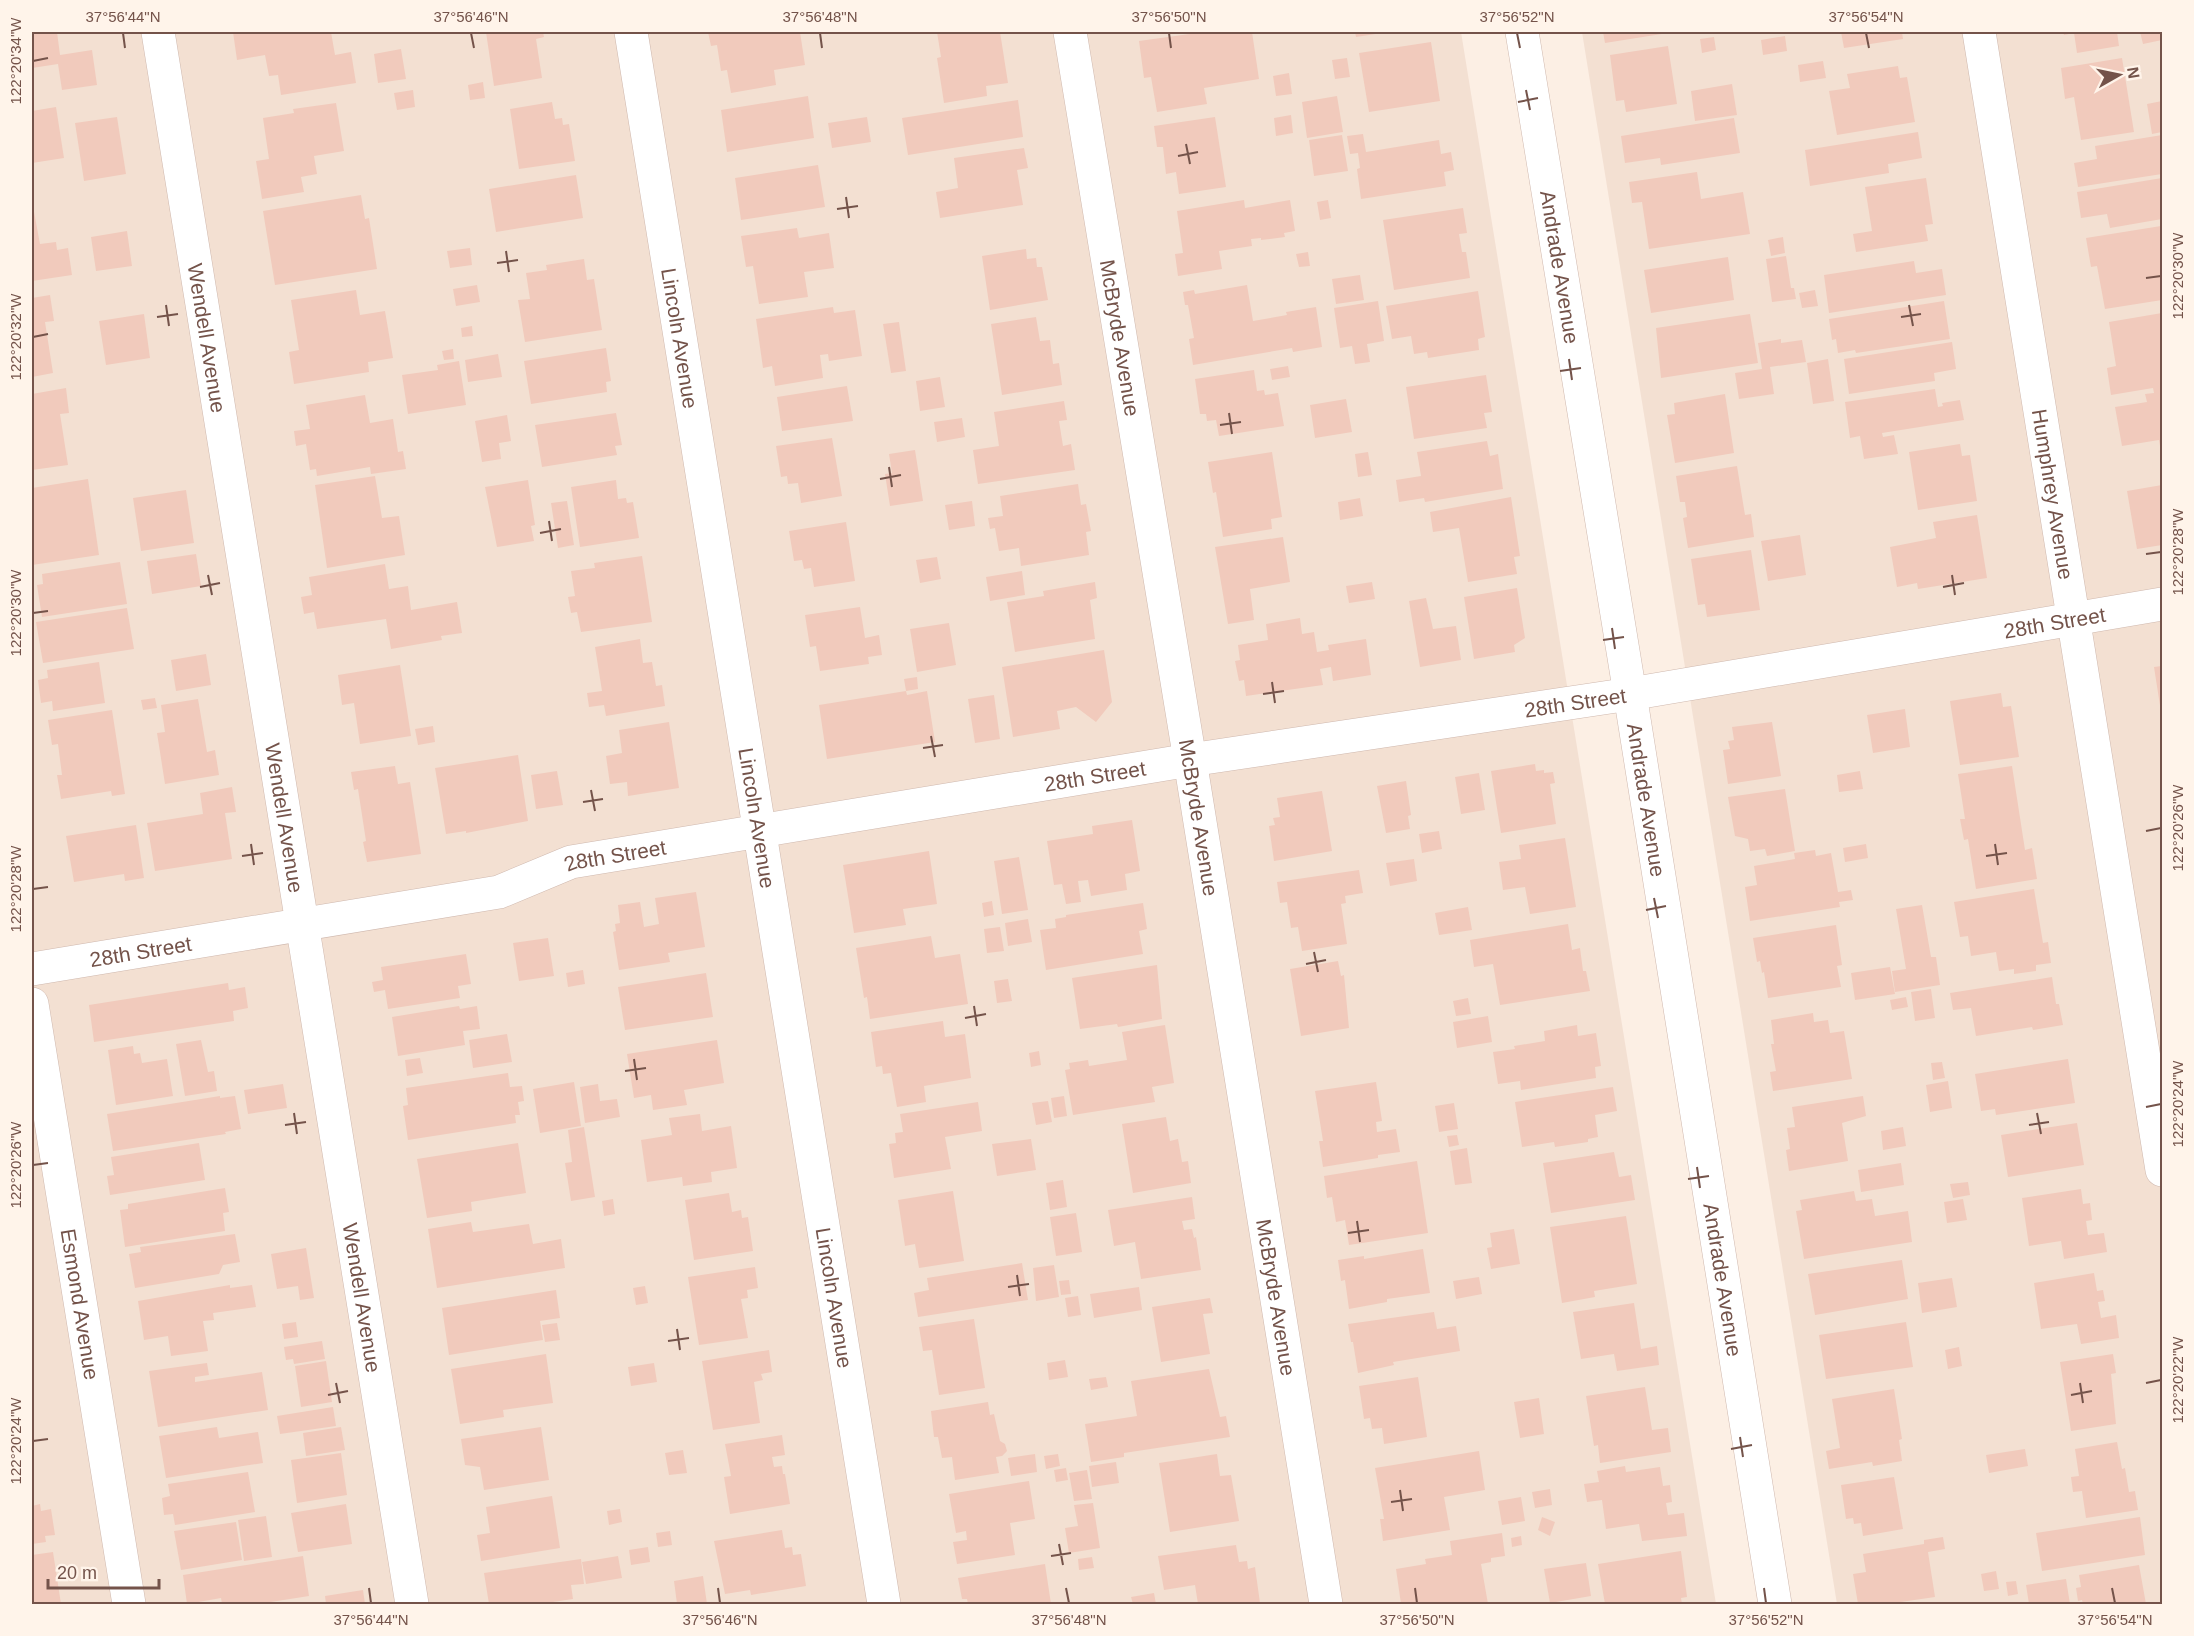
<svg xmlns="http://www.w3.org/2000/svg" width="2194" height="1636" viewBox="0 0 2194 1636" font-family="Helvetica,sans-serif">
<rect width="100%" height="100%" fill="#fcefe4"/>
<!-- residential -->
<g fill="#f3e0d2">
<path d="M32,32H1461L1716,1604H32Z"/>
<path d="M1582,32H2162V1604H1837Z"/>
</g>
<!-- building -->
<g fill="#f1cabc">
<path d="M32,32H57L60,55L92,50L97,85L62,90L58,64L32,68Z"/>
<path d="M233,32H275L276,34L289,32H331L335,55L351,52L356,83L281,95L278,75L269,76L265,55L237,60Z"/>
<path d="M486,32H543L544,37L536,39L542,78L494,86Z"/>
<path d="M708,32H800L805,65L774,70L776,85L731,93L727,70L721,71L717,45L711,46Z"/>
<path d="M937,32H1000L1008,83L986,86L987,96L944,103L937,58L941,57Z"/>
<path d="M1204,32H1252L1259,79L1204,88L1207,104L1157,112L1151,77L1144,78L1139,41Z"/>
<path d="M1355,32H1382V33L1356,37Z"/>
<path d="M1603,32H1668V33L1605,43Z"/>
<path d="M1841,32H1902L1903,39L1844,48Z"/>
<path d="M2063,32H2117L2119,46L2077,53L2074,33L2064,35Z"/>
<path d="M2140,32H2162V40L2143,44Z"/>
<path d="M1785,36L1787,51L1763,55L1761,40Z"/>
<path d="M1714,37L1716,50L1702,53L1700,39Z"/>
<path d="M1431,42L1440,101L1369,112L1359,53Z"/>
<path d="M1668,46L1677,104L1626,112L1624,100L1616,101L1610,55Z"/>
<path d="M401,49L406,79L378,83L374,54Z"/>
<path d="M1347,58L1350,77L1335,79L1332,60Z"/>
<path d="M2122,58L2134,132L2081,140L2074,97L2065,99L2061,68Z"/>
<path d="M1823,61L1826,78L1800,82L1798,65Z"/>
<path d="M1898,66L1900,78L1907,77L1915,122L1837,135L1829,91L1850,88L1847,74Z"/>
<path d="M1289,73L1292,94L1276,96L1273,76Z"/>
<path d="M483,82L485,98L470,100L468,85Z"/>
<path d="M1732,84L1737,115L1695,121L1691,91Z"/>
<path d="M413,90L415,107L397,110L394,93Z"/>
<path d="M808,96L814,138L727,152L721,110Z"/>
<path d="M1337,96L1343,132L1307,138L1302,102Z"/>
<path d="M1018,100L1023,137L908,155L902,118Z"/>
<path d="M2162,101V132L2152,134L2147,104Z"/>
<path d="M552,102L555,119L562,118L563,125L569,124L575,161L519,169L510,109Z"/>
<path d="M336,103L344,151L314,156L317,174L301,177L304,192L262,199L256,161L269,159L263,118L294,113L293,109Z"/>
<path d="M56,107L64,158L32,163V111Z"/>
<path d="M1291,115L1293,133L1276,136L1274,118Z"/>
<path d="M117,117L126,174L84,181L75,123Z"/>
<path d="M867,117L871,142L832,148L828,123Z"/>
<path d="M1215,117L1226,187L1179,194L1176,172L1166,174L1163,147H1157L1154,126Z"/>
<path d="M1734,118L1740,153L1661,165L1660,158L1625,163L1621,136Z"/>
<path d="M1918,132L1922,158L1888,164L1889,173L1810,186L1805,150Z"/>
<path d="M1363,134L1366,152L1439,140L1441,154L1451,152L1454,170L1444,172L1446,186L1361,199L1357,169L1360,168L1358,153L1350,154L1347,136Z"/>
<path d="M1342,135L1348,171L1314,176L1309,140Z"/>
<path d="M2162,135V174L2078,187L2074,163L2097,159L2095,146Z"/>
<path d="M1024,148L1028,168L1017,170L1023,205L940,218L936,192L958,188L954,158Z"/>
<path d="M818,165L825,207L741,220L735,178Z"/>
<path d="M1697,172L1701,199L1743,192L1750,234L1649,249L1642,202L1632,203L1629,182Z"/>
<path d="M576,175L583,218L496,232L489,189Z"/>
<path d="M1926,178L1933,224L1925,225L1928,241L1856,252L1853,234L1872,231L1865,187Z"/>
<path d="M2162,178V219L2110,228L2107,214L2081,218L2077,192Z"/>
<path d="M361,195L365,219L369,218L377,269L275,285L263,211Z"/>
<path d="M1244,200L1245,208L1290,200L1295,231L1284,233L1285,237L1261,240V238L1251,239L1252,246L1219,251L1222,269L1178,276L1175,254L1183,253L1177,211Z"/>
<path d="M1328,200L1331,218L1320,220L1317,202Z"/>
<path d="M32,201L40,244L56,242L57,250L68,248L72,275L32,281Z"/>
<path d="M1463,208L1467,233L1459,234L1462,252H1466L1470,278L1394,290L1383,220Z"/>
<path d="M2161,226L2162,232V300L2105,309L2097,266L2091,267L2086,238Z"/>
<path d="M797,228L799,238L829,233L834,268L804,272L808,297L759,304L753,266L746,267L741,236Z"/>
<path d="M127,231L132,266L96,271L91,237Z"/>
<path d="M1783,237L1785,253L1771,256L1768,240Z"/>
<path d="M470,248L472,265L450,268L447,251Z"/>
<path d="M1026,249L1027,259L1036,258L1037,267H1042L1048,300L990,310L982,256Z"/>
<path d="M1308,252L1310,266L1299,267L1296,254Z"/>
<path d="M1786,256L1791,288H1794L1796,299L1772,302L1766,259Z"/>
<path d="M1728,257L1734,300L1651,313L1644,270Z"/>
<path d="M584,259L587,280L594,279L602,330L525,342L518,300L530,299L526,273L547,270L546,265Z"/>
<path d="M1914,261L1916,273L1942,269L1946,295L1829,313L1824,275Z"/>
<path d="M1360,275L1364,300L1336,304L1332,279Z"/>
<path d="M477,285L480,302L456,306L453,289Z"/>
<path d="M1247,285L1253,321L1287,315L1286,312L1316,307L1322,347L1293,352L1292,348L1193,365L1189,339L1194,338L1188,305H1185L1183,292L1194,290L1195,294Z"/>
<path d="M356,290L360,315L385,311L393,358L368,362L369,372L294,384L289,352L299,350L291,300Z"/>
<path d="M1815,290L1818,306L1802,308L1799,293Z"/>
<path d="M1478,291L1485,337L1478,339L1479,350L1428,358L1427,352L1414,354L1411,336L1392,339L1386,306Z"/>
<path d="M50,295L54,321L45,322L53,373L32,377V298Z"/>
<path d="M1378,301L1384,341L1367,344L1370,362L1355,364L1352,346L1340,348L1334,308Z"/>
<path d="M1944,301L1950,339L1856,353L1855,350L1838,353L1836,339L1832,340L1829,319Z"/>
<path d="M833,307L834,313L855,310L862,356L829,361L828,354L820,355L823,378L775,386L772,366L763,368L756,319Z"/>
<path d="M2162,313V445L2160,446L2159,440L2122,446L2115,407L2147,402L2145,394L2154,393L2153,388L2111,395L2107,368L2116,366L2109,322Z"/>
<path d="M144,314L150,358L106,365L99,321Z"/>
<path d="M1750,314L1758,363L1661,378L1656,328Z"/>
<path d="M1036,317L1040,341L1050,340L1053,364L1059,363L1062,385L1002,395L991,324Z"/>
<path d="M899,322L906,371L891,373L883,324Z"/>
<path d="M472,326L473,336L462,337L461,328Z"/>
<path d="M1781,339V343L1802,340L1806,362L1770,367L1774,394L1739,399L1735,373L1762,369L1758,343Z"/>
<path d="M1952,342L1956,369L1934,373L1935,381L1849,394L1844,359Z"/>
<path d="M606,348L611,381L606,382L607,392L531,404L524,361Z"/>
<path d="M453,349L454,359L444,360L442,351Z"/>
<path d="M498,354L502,377L468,382L465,360Z"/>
<path d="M1828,359L1834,401L1813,404L1807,363Z"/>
<path d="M459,361L466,405L408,414L402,375L438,370L437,365Z"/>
<path d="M1288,366L1290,377L1272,380L1270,369Z"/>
<path d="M1254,370L1257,391L1264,390L1265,395L1278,393L1284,426L1219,436L1216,420L1207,421L1206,414H1200L1195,379Z"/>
<path d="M1486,375L1492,412L1484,413L1487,428L1414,439L1406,387Z"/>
<path d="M940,377L945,407L920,411L916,381Z"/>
<path d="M847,386L853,421L782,431L777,397Z"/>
<path d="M66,388L69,413L60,414L68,465L32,470V394Z"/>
<path d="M1935,389L1938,407L1943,406L1942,403L1960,400L1964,420L1882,433L1883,437L1894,435L1898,454L1864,459L1860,436L1850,438L1845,402Z"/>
<path d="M1725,394L1734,453L1675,463L1667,415L1675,414L1674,403Z"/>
<path d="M365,395L370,423L393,419L398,452L403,451L406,469L371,474L370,467L317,476L316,469L310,470L306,444L296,446L294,431L310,429L306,405Z"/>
<path d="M1346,399L1352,432L1315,438L1310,405Z"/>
<path d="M1064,401L1067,420L1059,421L1063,446L1071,444L1075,470L978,484L973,450L999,446L994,412Z"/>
<path d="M616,413L622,445L615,446L617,455L542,467L535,425Z"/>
<path d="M507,415L511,441L499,443L501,459L482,462L475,421Z"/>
<path d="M962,418L965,437L937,442L934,422Z"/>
<path d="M832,438L842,496L801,503L798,483L788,484L787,476L781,477L776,446Z"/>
<path d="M1487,441L1490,456L1498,454L1503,489L1425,502L1424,498L1399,502L1396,480L1421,476L1417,452Z"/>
<path d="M1960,444L1962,456L1970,455L1977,501L1918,510L1909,452Z"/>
<path d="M915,450L923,501L890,506L885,474L892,473L889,454Z"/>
<path d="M1272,452L1282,517L1271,519L1272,529L1223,537L1216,492L1213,493L1208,462Z"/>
<path d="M1368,452L1372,475L1358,477L1355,454Z"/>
<path d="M1737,466L1745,515L1751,514L1754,537L1688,548L1683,518L1687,517L1685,502H1680L1676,476Z"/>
<path d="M375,476L382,518L399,516L405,555L327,568L315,485Z"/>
<path d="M88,479L99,555L32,565V488Z"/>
<path d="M528,480L535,525L531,526L534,541L497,547L485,487Z"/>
<path d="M616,480L618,499L626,498L627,503L633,502L639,538L580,547L571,487Z"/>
<path d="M1078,484L1081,505L1086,504L1091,531L1086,532L1089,555L1021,566L1019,548L999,551L995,528L990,529L988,518L1003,516L1000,496Z"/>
<path d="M2162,485V545L2137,549L2127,491Z"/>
<path d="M186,490L194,543L141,551L133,498Z"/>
<path d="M1511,497L1520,556L1514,557L1517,574L1468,582L1459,528L1433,532L1430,512Z"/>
<path d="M1360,498L1363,516L1340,520L1338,502Z"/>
<path d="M567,501L574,545L558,548L551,503Z"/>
<path d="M972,501L975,526L949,530L945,505Z"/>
<path d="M1977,515L1987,578L1918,589L1917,583L1897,587L1890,547L1936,538L1933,522Z"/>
<path d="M846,522L855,581L814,587L811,568L804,569L802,560L794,561L789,531Z"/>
<path d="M1800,535L1806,575L1768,581L1761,541Z"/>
<path d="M1283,537L1290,582L1250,589L1254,620L1228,624L1215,547Z"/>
<path d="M1751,550L1760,610L1707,617L1705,604L1698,605L1691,559Z"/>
<path d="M196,554L201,586L152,594L147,561Z"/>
<path d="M642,556L652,622L581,632L577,612L571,613L568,597L575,596L571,571L595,568L594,563Z"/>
<path d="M937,557L941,579L920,583L916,560Z"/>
<path d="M120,562L127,604L42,617L37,585L43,584L42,574Z"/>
<path d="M385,564L389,589L408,586L411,610L457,602L462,633L441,636L442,640L391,649L386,619L317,629L314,612L304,614L301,597L312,595L309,577Z"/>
<path d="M1022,571L1025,595L990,601L986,577Z"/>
<path d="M1095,582L1097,598L1090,600L1095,639L1015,652L1007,602L1044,596L1043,591Z"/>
<path d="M1372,582L1375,599L1349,603L1346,586Z"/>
<path d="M1517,588L1525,638L1514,645L1515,652L1474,659L1464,597Z"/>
<path d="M1426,598L1433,629L1456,626L1461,660L1420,667L1409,601Z"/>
<path d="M860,607L865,638L879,635L882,655L868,657L869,664L820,671L816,646L810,647L805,615Z"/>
<path d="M127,608L134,649L43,663L36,622Z"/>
<path d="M1300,618L1302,634L1314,632L1317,652L1329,650L1328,645L1366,639L1371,675L1333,681L1331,667L1320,669L1323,685L1246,696L1244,680L1239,681L1235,661L1240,660L1238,645L1268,640L1266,624Z"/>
<path d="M949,623L956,665L917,672L910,629Z"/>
<path d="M640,639L643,663L652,662L656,686L662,685L665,706L606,716L604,705L589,707L587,693L602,691L595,647Z"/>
<path d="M1104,650L1112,702L1096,722L1076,707L1057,711L1060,729L1013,737L1002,667Z"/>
<path d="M206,654L211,685L176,691L171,660Z"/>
<path d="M99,662L105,703L53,711L52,701L41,703L38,680L48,678L47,670Z"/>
<path d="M400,665L411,736L360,744L354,703L342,705L338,675Z"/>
<path d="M2162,666V712H2161L2154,667Z"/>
<path d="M917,677L918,689L906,691L907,695L927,691L935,742L827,759L819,705L906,691L904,679Z"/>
<path d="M2001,693L2003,707L2011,706L2019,757L1960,765L1950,701Z"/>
<path d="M994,695L1000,739L975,743L968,699Z"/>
<path d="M155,698L157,708L143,710L141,700Z"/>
<path d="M198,699L207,752L215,750L219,775L165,784L157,733L165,732L161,705Z"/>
<path d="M1905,709L1910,747L1873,753L1867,715Z"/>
<path d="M112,710L125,794L112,796L111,791L61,799L57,775H62L58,744L52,745L48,720Z"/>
<path d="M669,722L679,788L628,796L627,782L610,784L606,756L622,753L619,730Z"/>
<path d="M1772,722L1781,776L1728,784L1723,750L1730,749L1728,741L1734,740L1732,727Z"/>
<path d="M433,726L435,742L418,745L415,729Z"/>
<path d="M518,755L528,821L466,833V831L446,834L435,768Z"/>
<path d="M1535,764L1536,771L1544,770V773L1553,772L1555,783L1550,784L1556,824L1501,833L1491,771Z"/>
<path d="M395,766L398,784L410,782L421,854L367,862L363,842L366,841L358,789L354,790L351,772Z"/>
<path d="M2012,766L2025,850L2032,848L2037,879L1976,889L1968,839L1964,840L1960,819H1965L1958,774Z"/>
<path d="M557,771L563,805L536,809L531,775Z"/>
<path d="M1860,771L1863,789L1839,792L1837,775Z"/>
<path d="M1479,773L1485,810L1461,814L1455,777Z"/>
<path d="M1406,781L1411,815L1408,816L1410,829L1386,833L1377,786Z"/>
<path d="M232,787L236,812L225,813L232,859L155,871L147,823L203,814L200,793Z"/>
<path d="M1785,789L1795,851L1767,856L1765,849L1750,851L1748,839L1735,836L1728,797Z"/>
<path d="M1322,791L1332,851L1274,861L1269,826L1275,825L1273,818L1280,817L1277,798Z"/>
<path d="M1132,820L1140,871L1125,874L1127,890L1091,896L1088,880L1078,881L1081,902L1066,904L1062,884L1054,885L1047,841L1093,834L1092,826Z"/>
<path d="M136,825L144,878L125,881L124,874L74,882L66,836Z"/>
<path d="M1439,831L1442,849L1422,853L1419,834Z"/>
<path d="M1565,838L1576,907L1530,914L1525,887L1503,890L1499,862L1521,859L1519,845Z"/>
<path d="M1866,844L1868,858L1845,862L1843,848Z"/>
<path d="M1815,850L1816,856L1831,853L1838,892L1851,890L1853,900L1839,902L1840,907L1750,921L1745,887L1757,885L1754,866L1795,859L1794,853Z"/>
<path d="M929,851L937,904L903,909L906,925L854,933L843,865Z"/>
<path d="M1019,857L1028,910L1002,914L994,861Z"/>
<path d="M1414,859L1417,881L1390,886L1386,863Z"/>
<path d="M1359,870L1363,893L1345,896L1346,903L1341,904L1347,944L1302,951L1298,927L1291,928L1287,902L1280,903L1277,882Z"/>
<path d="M2034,889L2043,943L2048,942L2051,963L2036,965V971L2014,974V969L1999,971L1996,952L1971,956L1968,936L1960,937L1954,902Z"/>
<path d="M696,892L705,947L668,953L670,962L619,970L613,932L616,931L615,924L620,923L618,905L640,902L644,927L659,924L655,898Z"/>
<path d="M992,901L994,915L984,917L982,903Z"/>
<path d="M1143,903L1147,929L1139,931L1143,954L1046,970L1040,930L1056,928L1055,919L1066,917V915Z"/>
<path d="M1922,905L1931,957H1936L1940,985L1895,992L1892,971L1906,969L1896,909Z"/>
<path d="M1468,907L1472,930L1439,935L1435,913Z"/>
<path d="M1028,919L1032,942L1008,946L1005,923Z"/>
<path d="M1568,924L1572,950L1580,948L1583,971H1586L1590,991L1500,1005L1493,964L1474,967L1470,940Z"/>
<path d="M1836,925L1842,965L1837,966L1841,987L1768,998L1764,972L1762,973L1760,961L1757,962L1753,938Z"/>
<path d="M1000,927L1004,951L987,953L984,929Z"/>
<path d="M931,936L935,958L960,954L968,1004L870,1019L867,997L864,998L856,948Z"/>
<path d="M548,938L554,976L519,981L513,943Z"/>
<path d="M466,954L471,984L458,986L460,998L388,1009L385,990L374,992L372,982L383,980L381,967Z"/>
<path d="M1338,961L1341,976L1344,975L1349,1028L1301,1036L1290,969Z"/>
<path d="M1157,965L1162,1019L1118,1027L1117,1024L1080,1029L1072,978Z"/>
<path d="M1890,967L1895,994L1855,1000L1851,973Z"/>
<path d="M583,970L585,984L568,987L566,973Z"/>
<path d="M706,973L713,1017L625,1030L618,987Z"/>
<path d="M2052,977L2056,1004H2059L2063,1025L2033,1030L2032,1027L1976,1036L1971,1008L1953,1010L1950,993Z"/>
<path d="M1008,979L1012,1001L997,1003L994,981Z"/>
<path d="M228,983L229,990L245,987L248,1008L233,1011L234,1021L94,1042L89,1005Z"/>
<path d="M1931,989L1935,1018L1915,1021L1911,992Z"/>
<path d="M1906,997L1908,1007L1892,1010L1890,1000Z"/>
<path d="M1468,998L1471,1014L1456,1016L1453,1001Z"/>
<path d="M459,1006L460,1009L477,1006L480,1029L463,1031L465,1045L398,1056L392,1017Z"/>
<path d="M1813,1013L1814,1022L1828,1020L1830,1033L1844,1031L1852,1079L1773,1091L1770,1072L1776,1071L1771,1044H1774L1771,1020Z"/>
<path d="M1488,1016L1492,1042L1457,1048L1453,1022Z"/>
<path d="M943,1021L945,1037L965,1034L971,1078L924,1086L926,1102L897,1107L891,1073L883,1074L882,1066L876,1067L871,1032Z"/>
<path d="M1165,1025L1174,1083L1152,1087L1155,1102L1073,1115L1065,1070L1070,1069L1069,1063L1088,1060L1089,1066L1127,1060L1122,1032Z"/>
<path d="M1577,1025L1578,1036L1596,1033L1601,1066L1595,1067L1596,1078L1521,1090L1520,1081L1498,1084L1493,1052L1515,1049L1514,1046L1545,1041L1544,1031Z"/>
<path d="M507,1034L512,1062L473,1068L469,1040Z"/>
<path d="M201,1040L208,1072L214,1071L217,1091L185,1096L176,1044Z"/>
<path d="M717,1040L724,1083L684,1090L687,1105L653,1110L651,1095L634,1098L627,1054Z"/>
<path d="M133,1046L134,1054L140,1053L142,1063L167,1059L173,1096L116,1105L108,1050Z"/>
<path d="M1039,1051L1041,1065L1031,1067L1029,1053Z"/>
<path d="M420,1058L423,1073L407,1076L405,1060Z"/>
<path d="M2068,1059L2075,1103L1996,1115L1995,1109L1981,1111L1975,1074Z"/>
<path d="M1942,1062L1945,1078L1933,1080L1931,1063Z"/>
<path d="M508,1073L510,1087L522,1086L524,1101L518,1102L520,1115H515L516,1123L408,1140L403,1106L408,1105L406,1088Z"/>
<path d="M1948,1081L1952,1108L1930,1112L1926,1085Z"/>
<path d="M574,1082L581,1126L540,1133L533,1089Z"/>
<path d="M1376,1082L1382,1121L1376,1122L1377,1132L1396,1129L1400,1152L1378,1155V1158L1323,1167L1319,1141H1323L1315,1091Z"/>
<path d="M283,1084L287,1108L248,1114L244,1090Z"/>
<path d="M598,1084L600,1101L617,1099L620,1117L585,1123L580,1087Z"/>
<path d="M1613,1087L1617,1111L1595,1115L1598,1137L1588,1139V1142L1555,1147L1554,1142L1522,1147L1515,1102Z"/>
<path d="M220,1096V1098L235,1096L241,1129L225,1132L226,1134L113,1151L107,1114Z"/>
<path d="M1064,1096L1067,1116L1054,1118L1051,1098Z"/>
<path d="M1863,1096L1866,1116L1842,1123L1848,1161L1789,1171L1786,1150L1790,1149L1787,1128L1795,1127L1792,1107Z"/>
<path d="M1048,1101L1052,1122L1036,1125L1032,1103Z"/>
<path d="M978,1102L982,1131L945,1137L951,1169L894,1178L889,1144L896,1143L895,1133L903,1132L900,1114Z"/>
<path d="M1454,1103L1458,1129L1439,1132L1435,1106Z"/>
<path d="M700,1114L702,1131L731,1126L737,1168L711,1172L712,1182L683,1186L682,1177L647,1182L641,1140L672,1135L669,1118Z"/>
<path d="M1166,1117L1170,1141L1178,1139L1182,1162L1188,1161L1191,1183L1133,1193L1122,1124Z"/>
<path d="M2077,1123L2084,1165L2008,1177L2001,1135Z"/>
<path d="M584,1127L595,1197L571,1201L565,1163L572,1162L568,1130Z"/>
<path d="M1903,1127L1906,1146L1883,1150L1881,1131Z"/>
<path d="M1457,1135L1459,1145L1449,1147L1447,1136Z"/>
<path d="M1031,1139L1036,1170L997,1176L992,1144Z"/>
<path d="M199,1143L205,1180L110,1195L107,1176L114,1175L111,1157Z"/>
<path d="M518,1143L526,1193L471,1202L472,1211L427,1218L417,1159Z"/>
<path d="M1467,1148L1472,1183L1455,1185L1450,1151Z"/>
<path d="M1614,1152L1619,1177L1631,1175L1635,1200L1551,1213L1543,1163Z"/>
<path d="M1417,1161L1428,1233L1349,1245L1345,1220L1336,1222L1332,1197L1327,1198L1324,1176Z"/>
<path d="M1901,1163L1904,1185L1861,1192L1858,1170Z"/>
<path d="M1063,1180L1067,1207L1050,1210L1046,1183Z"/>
<path d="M1968,1182L1970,1195L1953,1198L1950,1184Z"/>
<path d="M225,1188L229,1212L223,1213L225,1231L125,1247L120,1210L128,1209V1204Z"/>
<path d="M2081,1189L2083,1204L2090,1203L2092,1220L2086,1221L2088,1235L2104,1233L2107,1252L2064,1259L2061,1241L2029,1246L2022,1198Z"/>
<path d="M953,1191L964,1261L919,1268L915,1244L905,1246L898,1200Z"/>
<path d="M1854,1191L1856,1201L1872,1199L1875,1216L1908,1211L1912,1242L1804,1259L1796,1211L1802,1210L1800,1200Z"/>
<path d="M729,1193L732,1212L741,1210L742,1218L748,1217L753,1251L694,1260L685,1200Z"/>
<path d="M1192,1197L1195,1219L1182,1221L1184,1230L1192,1229L1194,1238L1196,1237L1201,1270L1141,1279L1135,1242L1114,1246L1108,1210Z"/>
<path d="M613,1199L615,1214L604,1216L602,1201Z"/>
<path d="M1963,1199L1967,1220L1947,1223L1944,1202Z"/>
<path d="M1076,1213L1082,1252L1056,1256L1050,1217Z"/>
<path d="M1626,1216L1637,1284L1594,1291L1595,1297L1562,1303L1550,1227Z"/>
<path d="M471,1222L473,1232L529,1224L533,1244L561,1239L565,1268L437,1288L428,1229Z"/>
<path d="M1514,1229L1520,1264L1491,1269L1487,1248L1492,1247L1490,1233Z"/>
<path d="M235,1234L240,1262L223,1265L219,1274L135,1288L129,1254L141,1252L140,1247Z"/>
<path d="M306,1248L314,1298L300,1300L298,1286L277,1289L271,1254Z"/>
<path d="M1423,1249L1430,1293L1387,1299V1302L1349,1309L1345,1280L1341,1281L1338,1260L1364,1256V1259Z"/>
<path d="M1902,1260L1908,1299L1815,1315L1808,1274Z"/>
<path d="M1022,1263L1028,1300L918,1317L914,1293L929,1290L927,1278Z"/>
<path d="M1054,1265L1059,1297L1036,1301L1033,1268Z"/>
<path d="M755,1267L758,1288L747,1290L748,1298L741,1299L748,1338L699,1345L688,1277Z"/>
<path d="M2094,1273L2097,1291L2103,1290L2105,1301L2098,1302L2101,1318L2116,1315L2119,1338L2081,1344L2077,1324L2041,1329L2034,1283Z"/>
<path d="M1479,1277L1482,1294L1456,1299L1453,1281Z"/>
<path d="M1952,1278L1957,1307L1922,1313L1918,1283Z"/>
<path d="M1069,1280L1071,1294L1061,1295L1059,1281Z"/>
<path d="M230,1285V1288L252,1285L256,1307L213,1313L214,1320L203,1321L208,1351L171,1356L168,1336L144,1340L138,1301Z"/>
<path d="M645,1286L648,1303L636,1305L633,1288Z"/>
<path d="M1139,1287L1142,1310L1094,1318L1090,1294Z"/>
<path d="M556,1290L560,1318L540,1321L543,1340L449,1355L442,1308Z"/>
<path d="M1078,1296L1081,1315L1068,1317L1065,1298Z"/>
<path d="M1210,1298L1213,1313L1203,1314L1210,1354L1161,1362L1152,1307Z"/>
<path d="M1634,1303L1641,1349L1657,1346L1659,1365L1617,1371L1614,1354L1581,1359L1573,1312Z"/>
<path d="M1434,1312L1437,1329L1456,1326L1460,1351L1393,1362L1394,1365L1358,1373L1353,1342H1351L1348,1324Z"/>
<path d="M974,1319L985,1388L939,1395L932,1350L923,1351L919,1327Z"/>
<path d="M296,1322L298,1337L284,1339L282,1324Z"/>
<path d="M1906,1322L1913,1367L1826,1379L1819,1335Z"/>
<path d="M557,1323L560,1340L545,1342L542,1325Z"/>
<path d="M322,1341L325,1359L294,1364L293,1359L286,1360L284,1347Z"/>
<path d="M1959,1347L1962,1366L1948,1369L1945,1350Z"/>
<path d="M769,1350L772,1372L761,1374L763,1380L754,1382L760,1423L713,1430L702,1361Z"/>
<path d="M546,1354L553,1403L503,1410L504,1417L460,1424L451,1369Z"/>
<path d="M2113,1354L2116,1373L2111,1374L2116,1424L2071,1431L2060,1362Z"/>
<path d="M1065,1360L1068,1377L1049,1380L1047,1363Z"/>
<path d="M326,1361L332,1402L301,1407L295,1366Z"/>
<path d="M207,1363L209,1375L195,1377V1382L262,1372L268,1410L158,1427L149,1371Z"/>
<path d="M654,1363L657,1382L631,1386L628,1367Z"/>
<path d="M1209,1369L1220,1417L1226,1416L1230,1437L1124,1453V1457L1091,1462L1085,1424L1137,1416L1131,1381Z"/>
<path d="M1106,1377L1108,1387L1091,1390L1089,1379Z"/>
<path d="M1418,1377L1427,1437L1384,1444L1382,1428L1372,1429L1370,1418L1364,1419L1359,1386Z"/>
<path d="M1645,1387L1652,1430L1668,1428L1671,1452L1600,1463L1598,1445L1594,1446L1586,1396Z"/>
<path d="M1894,1389L1902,1439L1899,1440L1902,1461L1873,1466L1872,1462L1829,1469L1826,1451L1840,1448L1832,1399Z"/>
<path d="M1539,1398L1544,1434L1520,1438L1514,1402Z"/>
<path d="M988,1402L990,1415L994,1414L1000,1441L1005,1444L1007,1451L1002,1456L996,1457L999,1473L955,1480L952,1457L942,1458L938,1437H934L931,1411Z"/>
<path d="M333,1407L336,1426L280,1434L277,1416Z"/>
<path d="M217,1427L219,1438L258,1432L263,1463L166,1478L159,1436Z"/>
<path d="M341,1427L345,1450L306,1456L303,1433Z"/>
<path d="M541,1427L549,1480L484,1490L480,1467L465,1465L461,1439Z"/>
<path d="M782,1435L785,1455L772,1457L774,1467L782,1466L783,1474H785L790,1504L730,1514L724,1477L731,1476L725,1444Z"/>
<path d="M2117,1442L2122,1469L2125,1468L2129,1492L2135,1491L2138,1510L2086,1518L2082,1491L2073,1492L2071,1477L2079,1476L2075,1449Z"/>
<path d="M2025,1449L2028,1466L1989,1473L1986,1455Z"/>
<path d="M683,1450L687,1473L669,1475L665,1453Z"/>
<path d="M1479,1451L1485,1490L1444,1497L1450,1530L1383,1541L1380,1519H1384L1375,1468Z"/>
<path d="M341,1453L347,1495L297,1503L291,1460Z"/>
<path d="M1035,1454L1037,1472L1011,1476L1008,1458Z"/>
<path d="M1058,1454L1060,1466L1046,1469L1044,1456Z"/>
<path d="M1217,1454L1220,1476L1231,1475L1239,1521L1170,1532L1159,1463Z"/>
<path d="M1116,1462L1119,1483L1092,1487L1089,1466Z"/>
<path d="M1625,1466L1626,1472L1660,1467L1663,1486L1670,1485L1672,1502L1666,1503L1668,1515L1684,1513L1687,1536L1642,1541L1639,1524L1606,1529L1602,1500L1587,1502L1584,1484L1599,1482L1597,1471Z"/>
<path d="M1066,1468L1068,1480L1056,1482L1054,1470Z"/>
<path d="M1087,1470L1092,1499L1074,1501L1069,1473Z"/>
<path d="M248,1472L255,1512L175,1525L173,1514L164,1515L162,1498L170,1496L168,1484Z"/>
<path d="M1894,1477L1903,1529L1863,1536L1861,1523L1854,1524L1853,1518L1846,1519L1841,1485Z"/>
<path d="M1029,1481L1035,1519L1010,1523L1015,1555L957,1564L953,1542L967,1540L966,1531L956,1533L949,1494Z"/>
<path d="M1550,1489L1552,1505L1535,1508L1532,1492Z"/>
<path d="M552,1496L560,1548L481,1561L477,1535L490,1533L486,1507Z"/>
<path d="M1521,1497L1525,1521L1502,1525L1498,1501Z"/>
<path d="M1093,1503L1100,1548L1069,1553L1065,1528L1078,1526L1074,1505Z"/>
<path d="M40,1504L41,1511L51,1509L55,1535L45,1536L46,1542L32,1544V1506Z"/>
<path d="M346,1504L352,1544L298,1552L291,1513Z"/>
<path d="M620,1509L622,1522L609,1525L607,1511Z"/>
<path d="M266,1516L272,1557L244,1561L238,1520Z"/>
<path d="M1542,1517L1555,1522L1550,1536L1538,1530Z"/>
<path d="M2140,1517L2145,1555L2042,1571L2036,1533Z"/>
<path d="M236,1522L242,1560L181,1570L174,1531Z"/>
<path d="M782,1530L785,1548L792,1547L793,1555L801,1554L806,1586L751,1595L750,1590L725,1594L714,1541Z"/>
<path d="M670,1531L672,1545L658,1547L656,1533Z"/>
<path d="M1502,1533L1505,1556L1491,1558V1562L1481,1564L1488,1604H1401L1396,1569L1426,1564L1425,1559L1452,1555L1450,1541Z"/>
<path d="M1521,1536L1522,1545L1512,1547L1511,1538Z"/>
<path d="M1943,1537L1945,1549L1928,1552L1935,1597L1887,1604H1858L1853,1574L1866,1572L1863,1554L1924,1544V1540Z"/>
<path d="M1236,1545L1239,1562L1247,1561L1248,1569L1255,1567L1260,1603L1198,1604L1195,1585L1164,1590L1158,1556Z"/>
<path d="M648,1547L650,1562L631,1565L629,1550Z"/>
<path d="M1681,1551L1687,1597L1681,1598L1682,1604H1605L1598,1564Z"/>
<path d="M53,1552L61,1604H32V1555Z"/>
<path d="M303,1556L309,1596L258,1604H222L221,1598L187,1604L183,1575Z"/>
<path d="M618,1556L622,1578L586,1584L582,1562Z"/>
<path d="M1092,1557L1094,1568L1079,1570L1078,1559Z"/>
<path d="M581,1559L584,1584L571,1585L573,1599L539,1604H489L484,1573Z"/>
<path d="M1586,1563L1591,1596L1550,1603L1544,1569Z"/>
<path d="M1045,1564L1051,1604H968L967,1599H962L958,1578Z"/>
<path d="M2139,1565L2146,1604H2083L2082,1600L2078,1601L2076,1588L2081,1587L2079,1575Z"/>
<path d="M1996,1571L1999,1589L1984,1591L1981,1574Z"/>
<path d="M703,1576L707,1604H677L674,1581Z"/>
<path d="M2066,1579L2070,1604H2029L2026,1585Z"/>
<path d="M2016,1581L2018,1594L2008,1596L2006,1582Z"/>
<path d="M363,1590L365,1604H326L325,1596Z"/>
<path d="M1154,1593L1156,1604H1133L1131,1597Z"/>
</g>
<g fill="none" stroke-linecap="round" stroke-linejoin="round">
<!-- minor casing -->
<g stroke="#cfb8ae" stroke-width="34">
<g id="minor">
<path id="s1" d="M158,32L412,1604"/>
<path id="s2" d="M631,32L884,1604"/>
<path id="s3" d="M1070,32L1190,760L1326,1604"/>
<path id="s4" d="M1522,32L1630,694L1775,1604"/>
<path id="s5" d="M1979,32L2162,1170"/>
<path id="s6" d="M32,969L499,892L571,862L1190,760L1630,694L2162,604"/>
<path id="s7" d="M32,1004L129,1604"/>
</g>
</g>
<!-- minor -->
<use href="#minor" stroke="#fff" stroke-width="33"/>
</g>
<!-- ticks -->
<path fill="none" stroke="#74534a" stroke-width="2" d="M123,33L125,48M471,33L474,48M820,33L822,48M1169,33L1171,48M1517,33L1520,48M1866,33L1869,48M33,61L48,58M1526,90L1530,110M1518,102L1538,98M1186,144L1190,164M1178,156L1198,152M846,197L849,218M837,209L858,206M506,251L509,272M497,263L518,260M2146,278L2161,276M166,305L169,326M1909,305L1913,326M157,317L178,314M1901,317L1921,314M33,337L48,334M1569,359L1572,380M1560,371L1581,368M1229,413L1232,434M1220,425L1241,422M889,467L892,487M880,479L901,475M549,521L552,541M540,533L561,529M2146,554L2161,552M208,575L212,595M1952,575L1955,595M200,587L220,583M1943,587L1964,583M33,613L48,611M1612,628L1615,649M1603,640L1624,637M1272,682L1275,703M1263,694L1284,691M931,736L935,757M923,748L943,745M591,790L595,811M583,802L603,799M2146,831L2161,828M251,844L254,865M1995,844L1998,865M242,856L263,853M1986,856L2007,853M33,889L48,887M1654,898L1658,918M1646,910L1666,906M1314,952L1318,972M1306,964L1326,960M974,1006L977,1026M965,1018L986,1014M634,1059L637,1080M625,1071L646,1068M2146,1107L2161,1104M294,1113L297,1134M2037,1113L2041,1134M285,1125L306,1122M2029,1125L2049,1122M33,1165L48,1163M1697,1167L1700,1188M1688,1179L1709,1176M1357,1221L1360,1242M1348,1233L1369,1230M1017,1275L1020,1296M1008,1287L1029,1284M677,1329L680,1350M668,1341L689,1338M336,1383L340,1403M2080,1383L2083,1403M2146,1383L2161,1380M328,1395L348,1391M2071,1395L2092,1391M1740,1437L1743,1457M33,1441L48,1439M1731,1449L1752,1445M1400,1490L1403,1511M1391,1502L1412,1499M1059,1544L1063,1565M1051,1556L1071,1553M369,1588L371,1603M718,1588L720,1603M1066,1588L1069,1603M1415,1588L1417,1603M1764,1588L1766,1603M2112,1588L2115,1603"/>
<g text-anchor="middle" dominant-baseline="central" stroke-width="6" stroke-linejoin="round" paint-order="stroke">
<!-- street labels -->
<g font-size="21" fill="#74534a" stroke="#fff4ea">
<text stroke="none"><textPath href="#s4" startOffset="238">Andrade Avenue</textPath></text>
<text stroke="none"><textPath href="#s1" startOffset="310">Wendell Avenue</textPath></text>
<text stroke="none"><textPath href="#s2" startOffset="310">Lincoln Avenue</textPath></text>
<text stroke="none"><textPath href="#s3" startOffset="310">McBryde Avenue</textPath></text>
<text stroke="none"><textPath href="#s5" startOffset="468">Humphrey Avenue</textPath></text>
<text stroke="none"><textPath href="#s6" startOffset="2054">28th Street</textPath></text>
<text stroke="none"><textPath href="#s6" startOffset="1568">28th Street</textPath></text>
<text stroke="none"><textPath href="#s6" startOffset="1082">28th Street</textPath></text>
<text stroke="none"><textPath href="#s4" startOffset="778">Andrade Avenue</textPath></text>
<text stroke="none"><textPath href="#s1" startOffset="796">Wendell Avenue</textPath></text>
<text stroke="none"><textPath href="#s2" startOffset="796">Lincoln Avenue</textPath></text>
<text stroke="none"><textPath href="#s3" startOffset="796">McBryde Avenue</textPath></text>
<text stroke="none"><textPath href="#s6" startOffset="596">28th Street</textPath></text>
<text stroke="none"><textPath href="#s6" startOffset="110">28th Street</textPath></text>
<text stroke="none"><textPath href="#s4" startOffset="1264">Andrade Avenue</textPath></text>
<text stroke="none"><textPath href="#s1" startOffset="1282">Wendell Avenue</textPath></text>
<text stroke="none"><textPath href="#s2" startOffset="1282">Lincoln Avenue</textPath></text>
<text stroke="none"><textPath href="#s3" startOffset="1282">McBryde Avenue</textPath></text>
<text stroke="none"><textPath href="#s7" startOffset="304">Esmond Avenue</textPath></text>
</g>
</g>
<!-- border -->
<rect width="2194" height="1636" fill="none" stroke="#fff4ea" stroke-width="66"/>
<!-- north arrow -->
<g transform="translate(2119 75) rotate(81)" stroke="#fff4ea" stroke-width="4.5" paint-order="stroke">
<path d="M0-4.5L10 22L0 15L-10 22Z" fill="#74534a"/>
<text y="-9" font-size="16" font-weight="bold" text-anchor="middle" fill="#74534a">N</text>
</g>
<!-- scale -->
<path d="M48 1579v9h111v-9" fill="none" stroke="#74534a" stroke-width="3"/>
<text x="57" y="1579" font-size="18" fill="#74534a" stroke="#fff4ea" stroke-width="4.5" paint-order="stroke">20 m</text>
<rect x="33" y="33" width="2128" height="1570" fill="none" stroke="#74534a" stroke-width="2"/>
<g font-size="15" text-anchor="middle" fill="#74534a">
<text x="123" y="22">37°56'44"N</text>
<text x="471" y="22">37°56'46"N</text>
<text x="820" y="22">37°56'48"N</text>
<text x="1169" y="22">37°56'50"N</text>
<text x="1517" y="22">37°56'52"N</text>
<text x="1866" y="22">37°56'54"N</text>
<text transform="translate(16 61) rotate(-90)" y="5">122°20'34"W</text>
<text transform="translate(2178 276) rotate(-90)" y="5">122°20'30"W</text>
<text transform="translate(16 337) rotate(-90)" y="5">122°20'32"W</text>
<text transform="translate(2178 552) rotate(-90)" y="5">122°20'28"W</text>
<text transform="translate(16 613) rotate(-90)" y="5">122°20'30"W</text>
<text transform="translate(2178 828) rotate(-90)" y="5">122°20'26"W</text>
<text transform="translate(16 889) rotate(-90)" y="5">122°20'28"W</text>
<text transform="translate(2178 1104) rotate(-90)" y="5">122°20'24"W</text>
<text transform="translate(16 1165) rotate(-90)" y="5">122°20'26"W</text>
<text transform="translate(2178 1380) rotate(-90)" y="5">122°20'22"W</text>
<text transform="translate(16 1441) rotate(-90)" y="5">122°20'24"W</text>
<text x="371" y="1625">37°56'44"N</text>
<text x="720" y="1625">37°56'46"N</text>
<text x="1069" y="1625">37°56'48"N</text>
<text x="1417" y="1625">37°56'50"N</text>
<text x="1766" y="1625">37°56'52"N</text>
<text x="2115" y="1625">37°56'54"N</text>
</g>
</svg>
